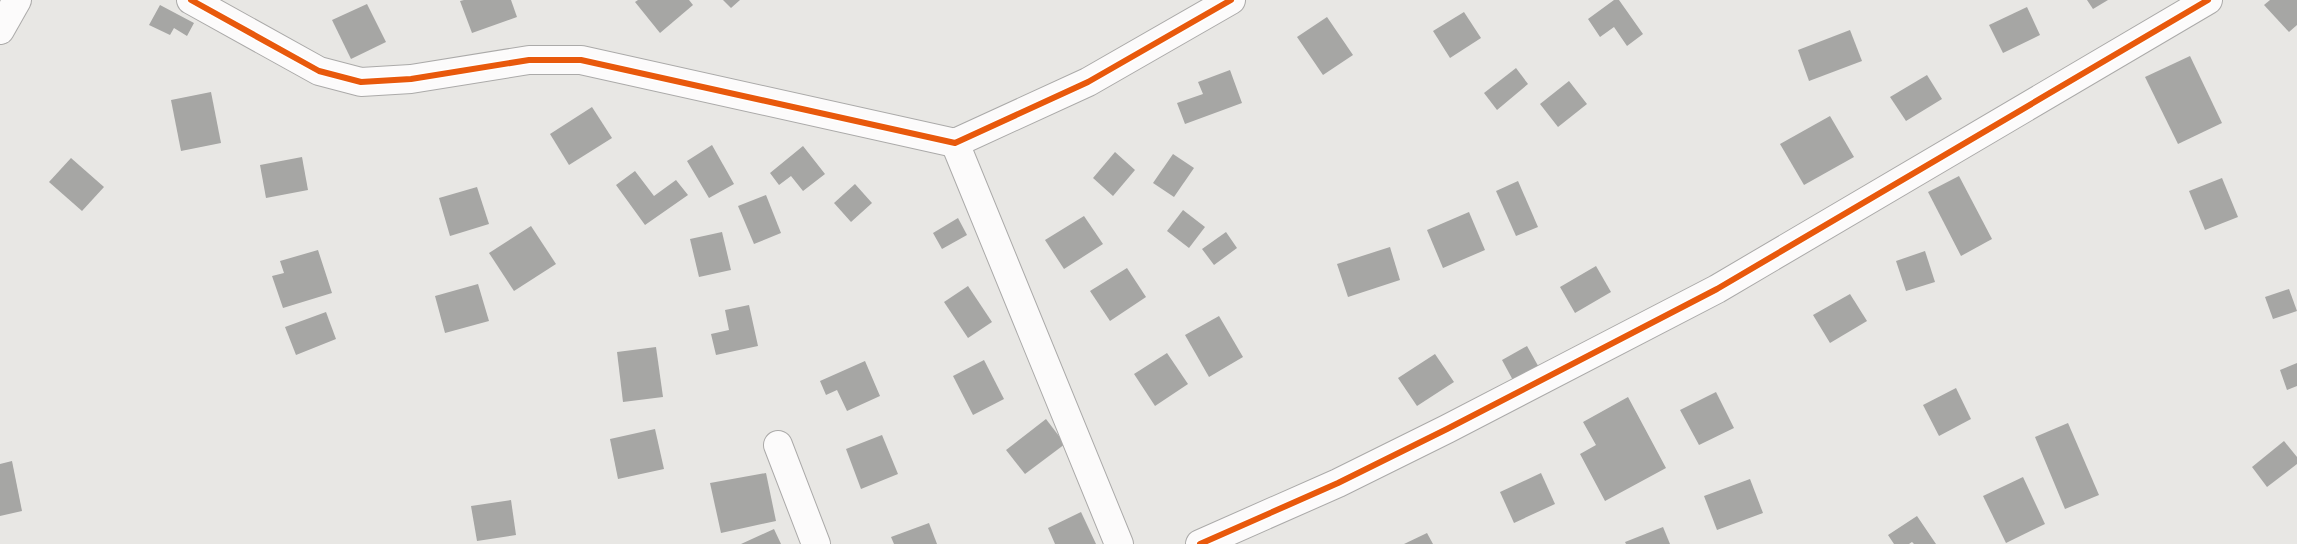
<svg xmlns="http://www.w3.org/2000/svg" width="2297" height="544" viewBox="0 0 2297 544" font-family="'Asap Condensed',sans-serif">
<rect width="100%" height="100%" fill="#e8e7e4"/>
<!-- building -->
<g fill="#a6a6a4">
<path d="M464,0H511L517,17L472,33L460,1Z"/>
<path d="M638,0H689L693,5L660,33L635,2Z"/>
<path d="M723,0H740L731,8Z"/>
<path d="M1614,0H1619L1643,34L1627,46L1614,27L1600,37L1588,19Z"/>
<path d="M2087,0H2108L2093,9Z"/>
<path d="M2270,0H2297V25L2289,32L2264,5Z"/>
<path d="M367,4L386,42L351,59L332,20Z"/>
<path d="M160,5L194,23L187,36L174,28L170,35L149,25Z"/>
<path d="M2027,7L2040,35L2003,53L1989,25Z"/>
<path d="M1464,12L1481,38L1450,58L1433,31Z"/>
<path d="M1327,17L1353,55L1323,75L1297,37Z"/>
<path d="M1850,30L1862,61L1809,81L1798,50Z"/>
<path d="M2190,56L2222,123L2178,144L2145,77Z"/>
<path d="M1516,68L1528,84L1497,110L1484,93Z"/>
<path d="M1230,70L1242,103L1185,124L1177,103L1203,94L1198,82Z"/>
<path d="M1927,75L1942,99L1906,121L1890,97Z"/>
<path d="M1569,81L1587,104L1558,127L1540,104Z"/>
<path d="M211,92L221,143L181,151L171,100Z"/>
<path d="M592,107L612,138L569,165L550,134Z"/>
<path d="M1830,116L1854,157L1804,185L1780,144Z"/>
<path d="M712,145L734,184L709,198L687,161Z"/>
<path d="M803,146L825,174L803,191L791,176L779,185L770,173Z"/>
<path d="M1115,152L1135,170L1113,196L1093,178Z"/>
<path d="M1173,154L1194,168L1174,197L1153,183Z"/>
<path d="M302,157L308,190L266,198L260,165Z"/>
<path d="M71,158L104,187L82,211L49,182Z"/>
<path d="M635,171L654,196L676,180L688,195L645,225L616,185Z"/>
<path d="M1959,176L1992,239L1961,256L1928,192Z"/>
<path d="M2222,178L2238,217L2205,230L2189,191Z"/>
<path d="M1518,181L1538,227L1516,236L1496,191Z"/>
<path d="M855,184L872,203L851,222L834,203Z"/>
<path d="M477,187L489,224L450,236L439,198Z"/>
<path d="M766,195L781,233L754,244L738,206Z"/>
<path d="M1183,210L1205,227L1189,248L1167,231Z"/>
<path d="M1469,212L1485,250L1443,268L1427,230Z"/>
<path d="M1084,216L1103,244L1064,269L1045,240Z"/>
<path d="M958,218L967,235L942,249L933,233Z"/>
<path d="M531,226L556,264L514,291L489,253Z"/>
<path d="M722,232L731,270L699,277L690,239Z"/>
<path d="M1226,232L1237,248L1214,265L1202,249Z"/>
<path d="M1390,247L1400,280L1348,297L1337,264Z"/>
<path d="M318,250L332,293L283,308L272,276L284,273L280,261Z"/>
<path d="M1925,251L1935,282L1906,291L1896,261Z"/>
<path d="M1596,266L1611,292L1575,313L1560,287Z"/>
<path d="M1127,268L1146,297L1110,321L1090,291Z"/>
<path d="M478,284L489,321L445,333L435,296Z"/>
<path d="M968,286L992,322L968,338L944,302Z"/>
<path d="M2289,289L2297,311L2273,319L2265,297Z"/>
<path d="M1850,294L1867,321L1830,343L1813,315Z"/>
<path d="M749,305L758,346L716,355L711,334L729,330L725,310Z"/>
<path d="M326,312L336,339L296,355L285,327Z"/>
<path d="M1219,316L1243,357L1209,377L1185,335Z"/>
<path d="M1527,346L1541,371L1515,384L1502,360Z"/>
<path d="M656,347L663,397L623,402L617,352Z"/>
<path d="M1167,353L1188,384L1155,406L1134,374Z"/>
<path d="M1435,354L1454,382L1417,406L1398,378Z"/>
<path d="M984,360L1004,399L973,415L953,376Z"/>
<path d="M865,361L880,396L847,411L837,390L826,395L820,381Z"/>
<path d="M2297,363V386L2287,390L2280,370Z"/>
<path d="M1956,388L1971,419L1939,436L1923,405Z"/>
<path d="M1716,392L1734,428L1699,445L1680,410Z"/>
<path d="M1628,397L1666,468L1605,501L1580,454L1596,445L1583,422Z"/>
<path d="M1046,419L1065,444L1025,474L1006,450Z"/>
<path d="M2068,423L2099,495L2065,509L2035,437Z"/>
<path d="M655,429L664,469L618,479L610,439Z"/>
<path d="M882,435L898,474L861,489L846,449Z"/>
<path d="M2284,441L2297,457V464L2267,487L2252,467Z"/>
<path d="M12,461L22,511L0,516V464Z"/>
<path d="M766,473L776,521L721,533L710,483Z"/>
<path d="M1541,473L1555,504L1514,523L1500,492Z"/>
<path d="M2023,477L2045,524L2006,543L1983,496Z"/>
<path d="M1750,479L1763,513L1717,530L1704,496Z"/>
<path d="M511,500L516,535L477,541L471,506Z"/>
<path d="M1081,512L1096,544H1055L1048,528Z"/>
<path d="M1917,516L1936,544H1914L1912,542L1909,544H1894L1888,535Z"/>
<path d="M929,523L937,544H894L891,537Z"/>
<path d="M1663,527L1670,544H1626L1625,542Z"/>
<path d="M774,529L781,544H741Z"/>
<path d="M1427,533L1433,544H1404Z"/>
</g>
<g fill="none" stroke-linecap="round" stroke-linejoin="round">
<!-- street casing -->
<g stroke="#abaaa9" stroke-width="30">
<g id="street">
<path d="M191,0L319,71L361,82L411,79L529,60H581L955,143L1088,82L1231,0"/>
<path d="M0,30L17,0"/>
<path d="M955,143L1119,544"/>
<path d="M778,445L816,544"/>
<path d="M1200,544L1338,483L1447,429L1717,289L2208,0"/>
</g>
</g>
<!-- street -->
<use href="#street" stroke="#fcfbfb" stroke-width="28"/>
<!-- cycleway casing -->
<g stroke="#fff" stroke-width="9">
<g id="cycleway">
<path d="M191,0L319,71L361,82L411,79L529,60H581L955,143L1088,82L1231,0"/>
<path d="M1200,544L1338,483L1447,429L1717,289L2208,0"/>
</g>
</g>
<!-- cycleway -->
<use href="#cycleway" stroke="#e8590c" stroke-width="6"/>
</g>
</svg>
